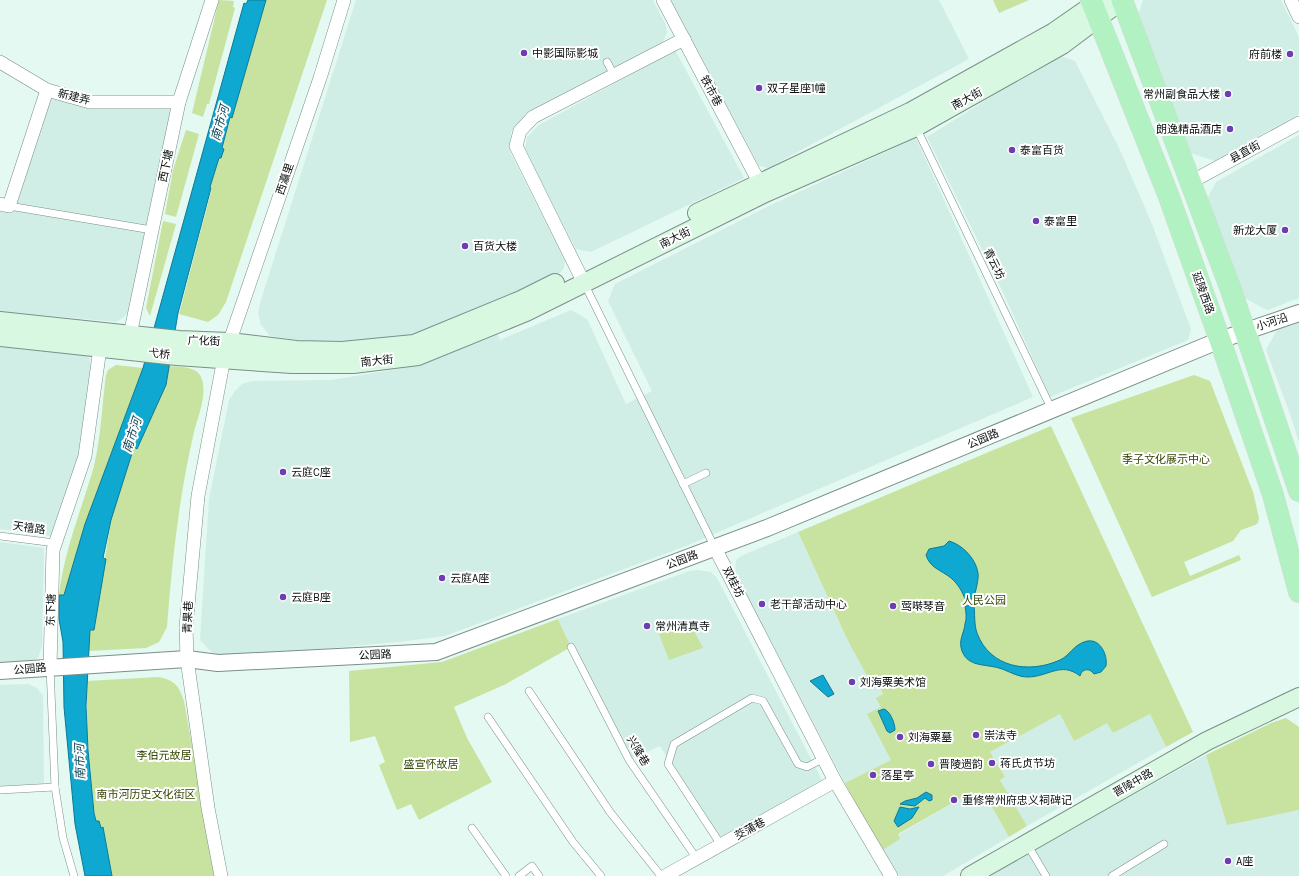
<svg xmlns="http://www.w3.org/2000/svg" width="1299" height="876" viewBox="0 0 1299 876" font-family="Karla,'Noto Sans SC',sans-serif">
<rect width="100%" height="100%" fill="#e3f9f2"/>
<!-- built -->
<g fill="#d0eee5" fill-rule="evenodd">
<path d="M356,0H653L665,23L667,32L663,42L526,117L511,132L510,152L565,261L564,268L558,275L411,338L325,344L270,336L261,325L258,314L260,303Z"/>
<path d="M670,0H939L969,59L768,168L759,166Z"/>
<path d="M1143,0H1281L1299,37V114L1215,161L1190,153L1138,15Z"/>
<path d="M675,50L744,178L591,252L576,249L525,149L527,137L539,125Z"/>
<path d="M1058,55L1075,61L1120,150L1152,224L1191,329L1188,340L1050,397L1001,288L927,137Z"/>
<path d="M57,97L171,107L172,111L131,308L124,317L116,322L0,311V209L49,100Z"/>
<path d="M1299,135V298L1267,310L1241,296L1206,201L1216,182Z"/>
<path d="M916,138L1033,397L686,546L445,636L399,642L217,658L200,640L209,499L229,400L235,391L242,384L252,381L331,380L422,365L497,333L500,340L571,310L587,319L626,404L652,391L608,301L615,284L771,205Z"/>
<path d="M1299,323V443L1289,411L1266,350L1277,330Z"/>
<path d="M0,344L79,353L89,357L91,366L79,456L51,536L0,529Z"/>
<path d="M798,532L848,641L866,674L874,678L890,708L891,760L845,783L735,574L736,560L741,556Z"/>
<path d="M0,542L44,548L42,646L38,658L24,666L0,667Z"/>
<path d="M698,570L711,572L717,578L823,782L720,839L660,746L629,760L571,647L558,619L689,571ZM690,623L702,648L696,650L659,634Z"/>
<path d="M28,684L37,688L43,696L44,788L0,790V685Z"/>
<path d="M1060,714L1074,740L1108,722L1113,733L1150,714L1166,747L1027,826L1000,780L1005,777L990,752Z"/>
<path d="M1206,755L1227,824L1299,810V876H986Z"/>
<path d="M972,792L988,800L1009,837L943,876H899L883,849L900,839L898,835Z"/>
</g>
<!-- green -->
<g fill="#c8e2a0">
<path d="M219,0L234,1L233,7L235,8L209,104H207L203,117L192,113Z"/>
<path d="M266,0H327L226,302L218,315L208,322L179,314L212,188L210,187L219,158H221L224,149L222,148L230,118H232Z"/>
<path d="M993,0H1029L999,13Z"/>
<path d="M186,130L199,134L176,217L165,214L173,170Z"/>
<path d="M163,221L176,224L150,316L146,308Z"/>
<path d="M116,365L143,368L85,524L64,595H59C64,550 82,509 94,466C101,437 102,405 106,375L108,370Z"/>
<path d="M169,366C179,367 194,366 200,375C209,391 198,416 194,432C179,496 172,561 167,627L159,642L146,648L89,651L90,630L94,629L111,520L134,447L137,449L166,385Z"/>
<path d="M1194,375L1210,381L1253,492L1259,518L1258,523L1255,525L1241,530L1233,541L1184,562L1190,576L1239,555L1241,560L1152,597L1071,418Z"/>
<path d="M1051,426L1193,732L1166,747L1150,714L1113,733L1107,723L1074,741L1060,714L990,752L1005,777L1000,780L1027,826L1009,837L988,800L979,804L972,792L898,834L900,839L881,851L845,783L891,760L867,714L881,707L876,698L883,694L874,678L866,674L848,641L798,532Z"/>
<path d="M558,619L571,647L506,684L454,707L467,738L492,782L419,820L411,804L397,810L379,765L385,762L375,736L350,742L349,671L442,662Z"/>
<path d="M690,623L703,648L669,660L659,634Z"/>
<path d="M158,677C175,680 179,686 184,701L216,876H112L103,827L100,828L96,821L94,813L87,732V681Z"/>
<path d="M1286,718L1299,727V810L1227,825L1206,755L1271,723Z"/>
</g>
<!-- water -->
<g fill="#0ea8d1" stroke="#0c7a96">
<path d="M248,0H266L232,118L230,117L222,148L224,149L221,158H219L210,187L211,188L178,313L166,385L137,449L134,447L111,520L103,558L106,559L94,630H90L86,706L88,750L94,813L96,821H99L101,828L103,827L112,876H85L75,824L64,707L63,642L59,619V595H64L85,524L143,368L244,3L246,4Z"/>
<path d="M949,541C963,545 976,559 978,573C979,581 975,591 974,599H965C962,591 958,584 951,578C941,570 930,568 926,555L929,549L944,546Z"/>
<path d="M974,605C975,614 974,625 977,633C990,668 1029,674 1060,660C1069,656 1074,645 1084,642C1099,636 1108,654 1106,666L1101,672L1094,674C1090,668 1082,668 1080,676C1061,661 1048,677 1028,677C1017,677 1009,671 999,668C985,664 968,667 962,651C958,640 964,634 965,624C967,618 966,612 965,606Z"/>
<path d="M823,675L834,694L828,697L810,681Z"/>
<path d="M884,709C890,711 895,723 895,730L890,733L887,731L878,711Z"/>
<path d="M926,792L932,795V800L929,801L925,798L915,806L900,804L905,801L917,798Z"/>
<path d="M900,807L910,809L919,807L912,818L898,827L894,821Z"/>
</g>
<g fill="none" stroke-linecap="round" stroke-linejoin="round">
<!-- service casing -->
<g stroke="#7b8f89" stroke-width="8">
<g id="service">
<path d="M607,62L614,75"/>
<path d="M916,127L1052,410"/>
<path d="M9,206L152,230"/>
<path d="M584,283L715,548"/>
<path d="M683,484L706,473"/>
<path d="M0,536L55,543"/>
<path d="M571,647L629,760L697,859"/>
<path d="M50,667L55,787L63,838L74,876"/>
<path d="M529,691L610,812L661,876"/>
<path d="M488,717L573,842L601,876"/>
<path d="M0,790L55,787"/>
<path d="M472,828L506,876"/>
<path d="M1027,844L1046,876"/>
<path d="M721,845L668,764L674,744L752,698L763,701L798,764L807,767L824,758"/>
<path d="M519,876L532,866L539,876"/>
<path d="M1112,876L1164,844"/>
</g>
</g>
<!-- minor casing -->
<g stroke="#7b8f89" stroke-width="14">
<g id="minor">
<path d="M663,0L759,182"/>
<path d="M1291,0L1299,17"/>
<path d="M0,62L47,90L90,102H179"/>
<path d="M1191,182L1299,123"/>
<path d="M0,204L9,206L47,90"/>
<path d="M584,283L516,146L520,131L533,117L684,39"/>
<path d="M130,335L179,102L212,0"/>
<path d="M715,548L835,781L891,876"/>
<path d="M50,667L53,550L85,456L100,348"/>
<path d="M221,876L208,808L187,659L186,627L198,496L224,358L320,78L344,0"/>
<path d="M665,876L835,781"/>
</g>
</g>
<!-- tertiary casing -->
<g stroke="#7b8f89" stroke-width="18">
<path id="tertiary" d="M0,671L187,659L218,663L436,652L767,528L1220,340L1299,313"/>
</g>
<!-- secondary casing -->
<g stroke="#7b8f89" stroke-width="20">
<g id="secondary">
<path d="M697,213L910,112L1054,32L1100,0"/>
<path d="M0,321L179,340L230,342L296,350L342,351L414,344L521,300L555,283"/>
<path d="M0,337L177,356L292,364H353L418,356L526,312L765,193L916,127L1062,45L1122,0"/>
<path d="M970,876L1207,741L1299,697"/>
</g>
</g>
<!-- primary casing -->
<g stroke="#d7d9d8" stroke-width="22">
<g id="primary">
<path d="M1091,0L1169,197L1220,340L1273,495L1299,592"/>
<path d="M1122,0L1231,290L1299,491"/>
</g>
</g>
<!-- service -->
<use href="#service" stroke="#fff" stroke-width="7"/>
<!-- minor -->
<use href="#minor" stroke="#fff" stroke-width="13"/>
<!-- tertiary -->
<use href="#tertiary" stroke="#fff" stroke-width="16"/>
<!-- secondary -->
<use href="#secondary" stroke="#d9f8e1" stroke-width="18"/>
<!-- primary -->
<use href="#primary" stroke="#b2f1c2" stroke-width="21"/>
</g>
<!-- markers -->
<g fill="#6d3db4" stroke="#fff" stroke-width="1.5">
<circle cx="524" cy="53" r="4"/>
<circle cx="1290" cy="54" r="4"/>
<circle cx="759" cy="88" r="4"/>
<circle cx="1228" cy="94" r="4"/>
<circle cx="1230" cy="129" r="4"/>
<circle cx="1012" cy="150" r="4"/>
<circle cx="1036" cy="221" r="4"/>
<circle cx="1285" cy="230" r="4"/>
<circle cx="465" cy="246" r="4"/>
<circle cx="283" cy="472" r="4"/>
<circle cx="442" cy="578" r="4"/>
<circle cx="283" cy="597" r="4"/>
<circle cx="762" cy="604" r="4"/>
<circle cx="893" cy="606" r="4"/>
<circle cx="647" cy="626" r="4"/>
<circle cx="852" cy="682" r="4"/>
<circle cx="976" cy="735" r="4"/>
<circle cx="900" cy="737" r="4"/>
<circle cx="992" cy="763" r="4"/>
<circle cx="931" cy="764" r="4"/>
<circle cx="873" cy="775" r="4"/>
<circle cx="954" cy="800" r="4"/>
<circle cx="1228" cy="861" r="4"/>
</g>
<g text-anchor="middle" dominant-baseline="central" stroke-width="4" stroke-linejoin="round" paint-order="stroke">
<!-- poi labels -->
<g font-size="11" fill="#080f0d" stroke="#fff" text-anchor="start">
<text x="532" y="53">中影国际影城</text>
<text x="1282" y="54" text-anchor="end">府前楼</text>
<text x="767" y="88">双子星座1幢</text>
<text x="1220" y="94" text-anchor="end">常州副食品大楼</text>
<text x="1222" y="129" text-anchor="end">朗逸精品酒店</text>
<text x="1020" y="150">泰富百货</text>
<text x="1044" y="221">泰富里</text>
<text x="1277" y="230" text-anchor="end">新龙大厦</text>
<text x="473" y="246">百货大楼</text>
<text x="291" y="472">云庭C座</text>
<text x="450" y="578">云庭A座</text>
<text x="291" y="597">云庭B座</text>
<text x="770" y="604">老干部活动中心</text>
<text x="901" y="606">莺啭琴音</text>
<text x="655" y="626">常州清真寺</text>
<text x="860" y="682">刘海粟美术馆</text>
<text x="984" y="735">崇法寺</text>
<text x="908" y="737">刘海粟墓</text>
<text x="1000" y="763">蒋氏贞节坊</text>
<text x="939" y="764">晋陵遗韵</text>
<text x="881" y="775">落星亭</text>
<text x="962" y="800">重修常州府忠义祠碑记</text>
<text x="1236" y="861">A座</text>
</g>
<!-- street labels -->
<g font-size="11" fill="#080f0d" stroke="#fff">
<text transform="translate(711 91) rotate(62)">铁市巷</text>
<text transform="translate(74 97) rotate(14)">新建弄</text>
<text transform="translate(967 99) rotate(-29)">南大街</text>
<text transform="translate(1245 152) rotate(-29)">县直街</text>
<text transform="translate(166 166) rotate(-78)">西下塘</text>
<text transform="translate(285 179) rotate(-71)">西瀛里</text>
<text transform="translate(675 238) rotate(-26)">南大街</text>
<text transform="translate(994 264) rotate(64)">青云坊</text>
<text transform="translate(1203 293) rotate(70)">延陵西路</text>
<text transform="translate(1272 322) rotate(-18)">小河沿</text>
<text transform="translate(204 341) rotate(2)">广化街</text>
<text transform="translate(159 354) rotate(6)">弋桥</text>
<text transform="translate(377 361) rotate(-6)">南大街</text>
<text transform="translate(983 439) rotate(-23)">公园路</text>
<text transform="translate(29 528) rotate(8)">天禧路</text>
<text transform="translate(682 560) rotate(-21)">公园路</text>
<text transform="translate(733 582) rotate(63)">双桂坊</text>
<text transform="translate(51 610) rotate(-88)">东下塘</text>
<text transform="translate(188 617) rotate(-87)">青果巷</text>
<text transform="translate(375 655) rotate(-3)">公园路</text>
<text transform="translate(30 669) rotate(-5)">公园路</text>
<text transform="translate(638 751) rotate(59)">兴隆巷</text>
<text transform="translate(1133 783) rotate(-30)">晋陵中路</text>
<text transform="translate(750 829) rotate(-29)">茭蒲巷</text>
</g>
<!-- park labels -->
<g font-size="11" fill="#334700" stroke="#fff">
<text x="1166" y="459">季子文化展示中心</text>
<text x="984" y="600">人民公园</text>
<text x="164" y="755">李伯元故居</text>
<text x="431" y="764">盛宣怀故居</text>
<text x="146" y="794">南市河历史文化街区</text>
</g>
<!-- water labels -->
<g font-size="12" font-style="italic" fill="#104759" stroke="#fff">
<text transform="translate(220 123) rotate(-74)">南市河</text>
<text transform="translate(132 435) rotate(-72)">南市河</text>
<text transform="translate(80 762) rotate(-92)">南市河</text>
</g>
</g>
</svg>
